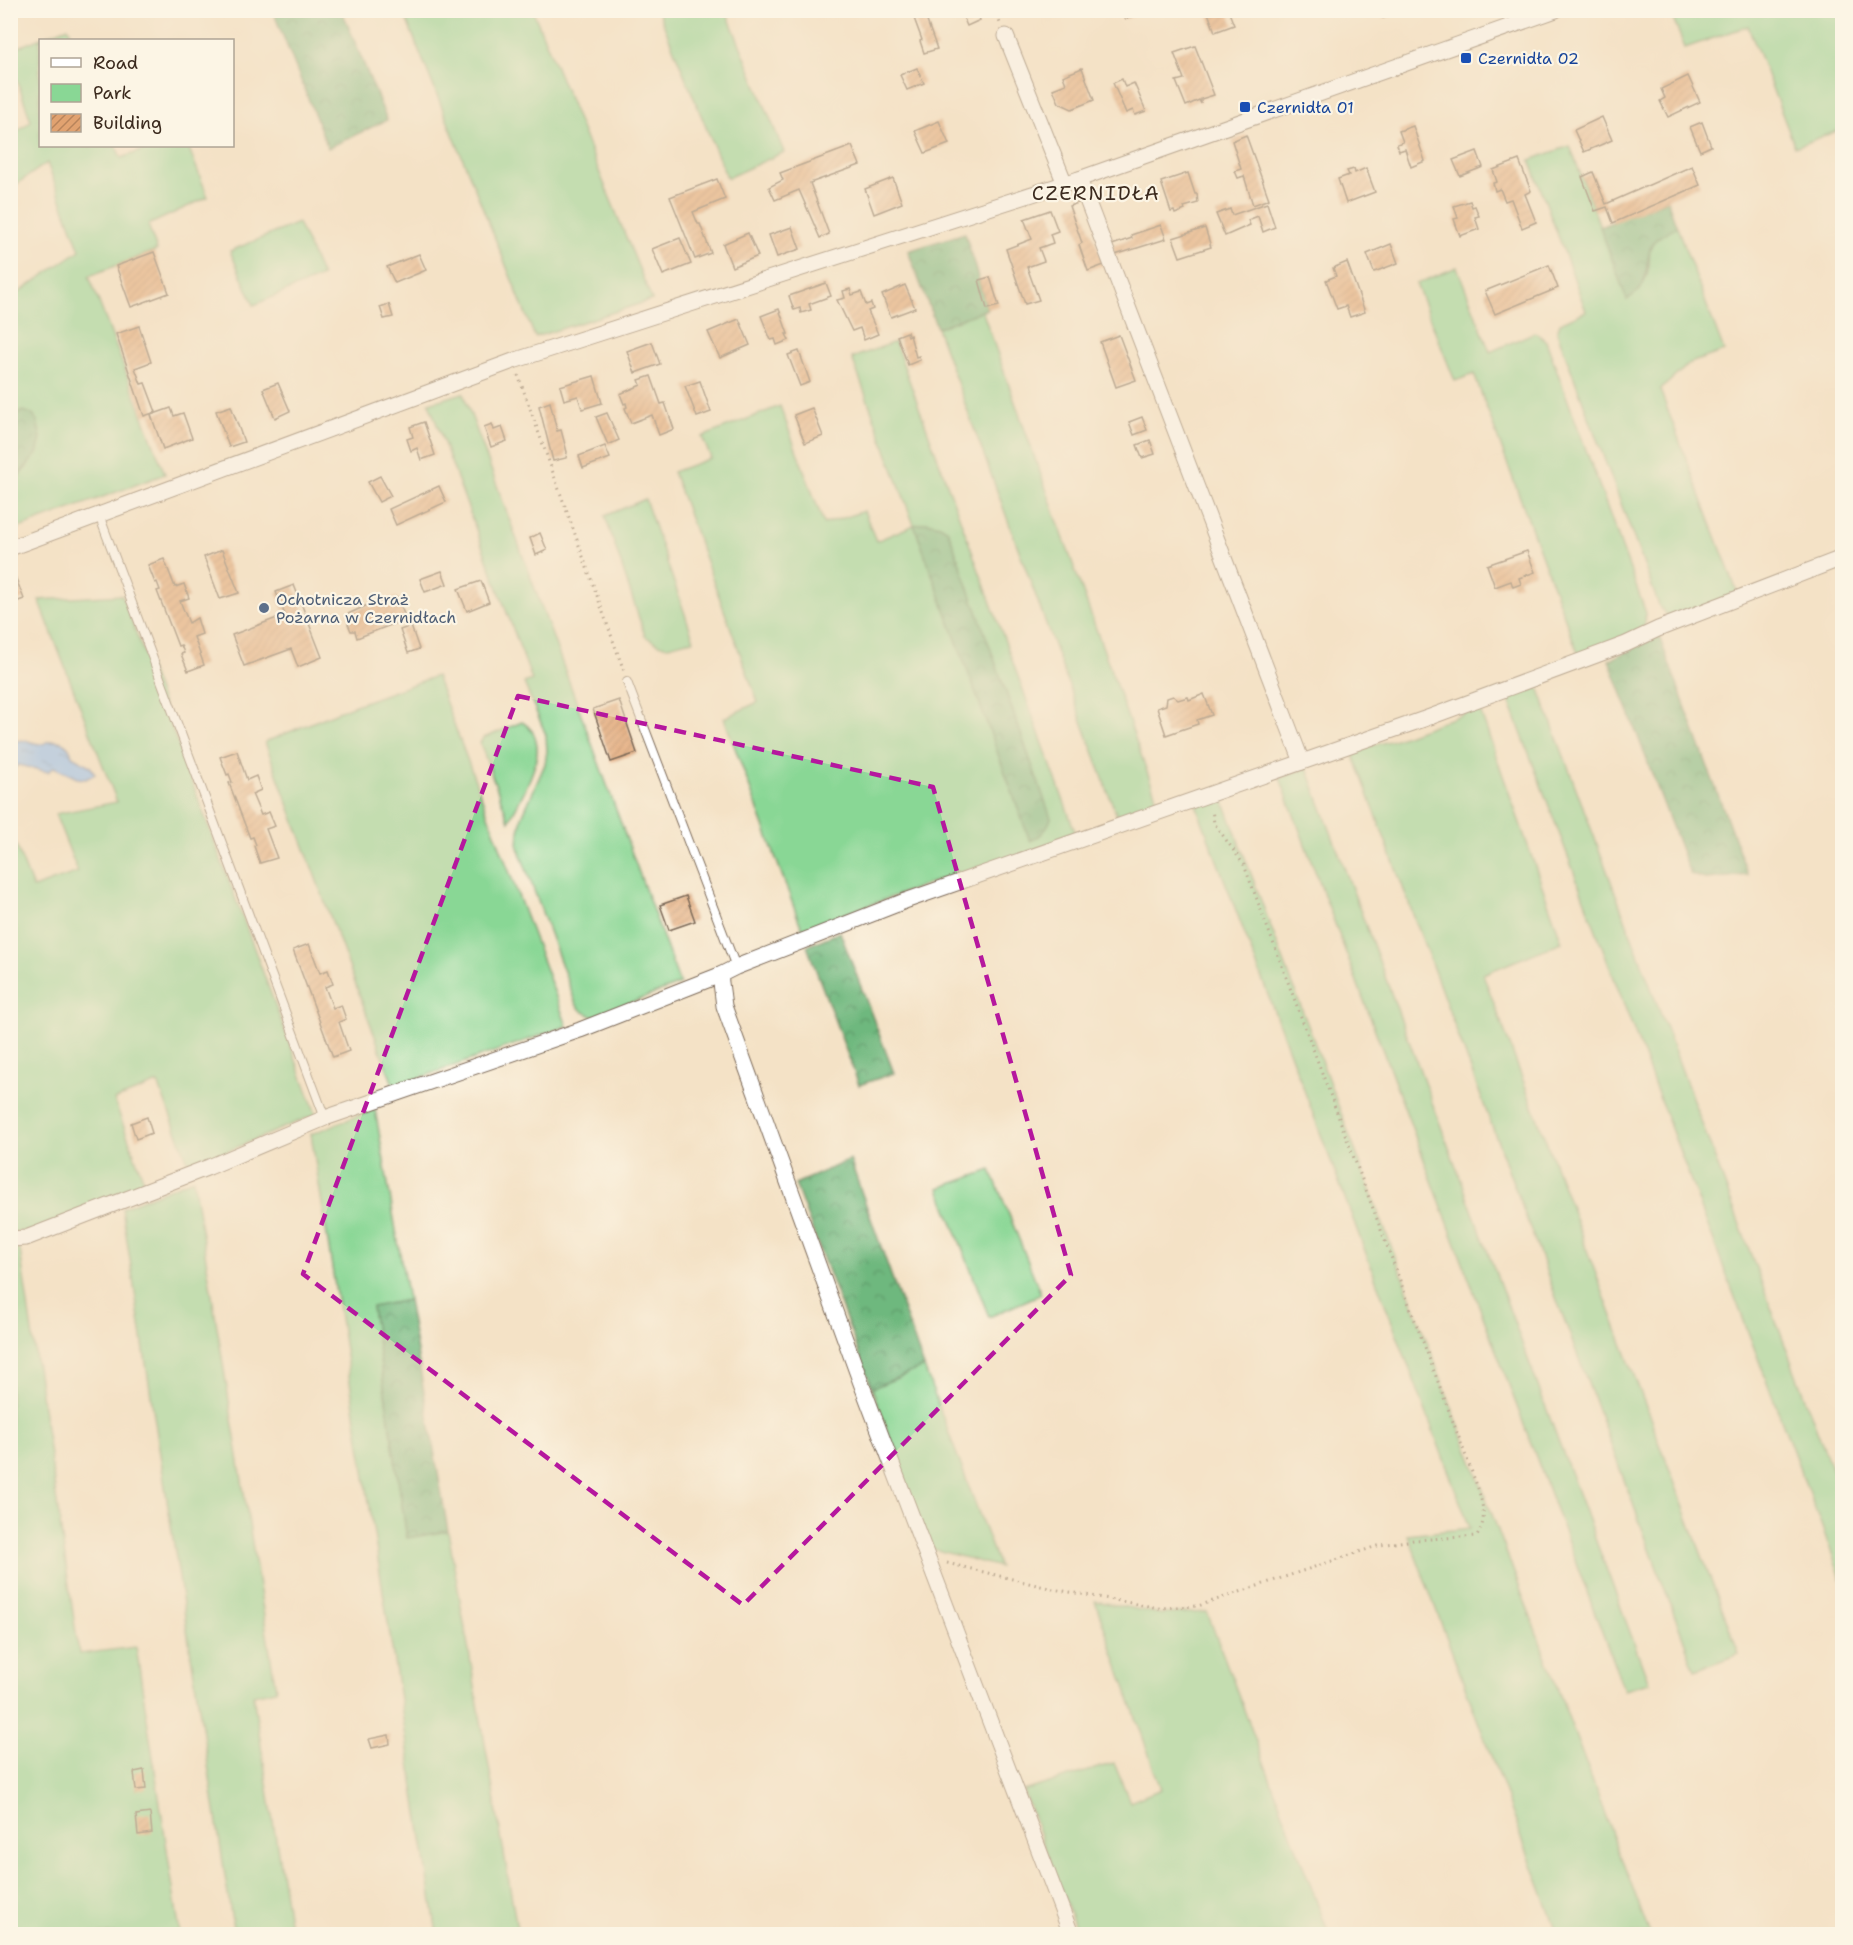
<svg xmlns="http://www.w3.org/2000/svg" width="1853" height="1945" viewBox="0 0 1853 1945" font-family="'Shantell Sans',sans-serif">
<defs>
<pattern id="forest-crowns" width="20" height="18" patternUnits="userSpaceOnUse" patternTransform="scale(1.5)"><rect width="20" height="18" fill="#6eb87e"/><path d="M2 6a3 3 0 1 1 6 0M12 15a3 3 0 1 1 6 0" fill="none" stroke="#5c9667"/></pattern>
<pattern id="water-ripples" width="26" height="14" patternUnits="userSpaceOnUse" patternTransform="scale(1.5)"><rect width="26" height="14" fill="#8abbf6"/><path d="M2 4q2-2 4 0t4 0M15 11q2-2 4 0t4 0" fill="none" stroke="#7298c7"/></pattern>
<pattern id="building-hatch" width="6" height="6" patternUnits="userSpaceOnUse" patternTransform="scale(1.5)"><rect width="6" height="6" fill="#e1a270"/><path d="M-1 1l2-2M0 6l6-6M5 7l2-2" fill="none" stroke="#b8845b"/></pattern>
</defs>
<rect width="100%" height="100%" fill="#fcf5e5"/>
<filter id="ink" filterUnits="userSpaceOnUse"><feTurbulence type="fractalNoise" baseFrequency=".0167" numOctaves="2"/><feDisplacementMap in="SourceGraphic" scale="12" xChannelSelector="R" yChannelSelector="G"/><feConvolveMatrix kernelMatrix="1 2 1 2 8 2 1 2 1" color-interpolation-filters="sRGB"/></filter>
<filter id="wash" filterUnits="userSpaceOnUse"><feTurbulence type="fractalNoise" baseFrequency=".008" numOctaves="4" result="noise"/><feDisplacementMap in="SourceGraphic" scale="24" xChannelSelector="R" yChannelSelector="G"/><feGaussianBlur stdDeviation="1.35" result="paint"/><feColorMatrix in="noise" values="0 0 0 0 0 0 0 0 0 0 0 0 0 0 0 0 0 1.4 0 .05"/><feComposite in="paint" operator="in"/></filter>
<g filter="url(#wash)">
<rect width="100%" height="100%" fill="#f4e2c6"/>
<!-- green -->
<g fill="#89d795" stroke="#62805a" stroke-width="1.5">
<path d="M403,11H533L652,300L535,337Z"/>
<path d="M658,11H726L784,152L727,178Z"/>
<path d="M1670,11H1842V129L1795,147L1748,26L1685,48Z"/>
<path d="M68,27L74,40H40V146H116L121,158L155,146H188L208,197L148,225L157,250L89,276L165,474L11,531C11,504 6,487 27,467L23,411L11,418V298L80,250L47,163L11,188V136L31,121L11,62V50Z"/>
<path d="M1570,146L1627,299C1633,294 1641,289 1644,282C1659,251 1633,246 1677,227L1724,351L1690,363L1660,390L1738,594L1671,619L1660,608L1557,332L1560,323L1586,311L1530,160Z"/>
<path d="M298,223L322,276L254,305L230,251Z"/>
<path d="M1457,267L1490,352L1535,332L1546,341L1646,613L1644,628L1579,656L1474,374L1455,381L1416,284Z"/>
<path d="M982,310L1159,805L1118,819L937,328Z"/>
<path d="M895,342L1076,834L1034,851L956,874L802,929L724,718L758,702L673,472L711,458L702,437L780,406L824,524L864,511L876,541L914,525L852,358Z"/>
<path d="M463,393L680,984L594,1017L582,1011L576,1004L518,847L519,832L522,817L545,764L547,751L546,735L524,683L532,680L429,403Z"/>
<path d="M645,499L694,640C667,643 672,654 645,636L605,516Z"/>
<path d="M122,595L316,1114L190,1167L158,1083L114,1100L144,1181L34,1231L11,1232L10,830L33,888L78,872L55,814L117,802L39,600Z"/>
<path d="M436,676L567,1026L394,1087L265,742L350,707Z"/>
<path d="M1538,687L1842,1497V1580L1508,698Z"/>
<path d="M1479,708L1562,942L1483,974L1739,1654L1695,1670L1352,751L1393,740Z"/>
<path d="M522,722C557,743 522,794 509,821L480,743L483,738Z"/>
<path d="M1307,768L1649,1683L1624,1690L1280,778Z"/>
<path d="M1222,797L1650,1934H1558L1408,1535L1470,1528L1196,805Z"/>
<path d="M375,1109L408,1300L372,1307L407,1538L448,1531L518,1934H437L311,1134Z"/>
<path d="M991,1170L1041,1294L989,1317L939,1188Z"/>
<path d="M193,1179L276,1690L253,1695L291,1934H234L122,1208Z"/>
<path d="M10,1248L20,1250L79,1654L136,1647L180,1934H11Z"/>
<path d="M924,1367L999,1567L929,1548L872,1388Z"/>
<path d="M1095,1601L1161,1614L1207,1612L1329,1934H1078L1023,1791L1114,1763L1130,1802L1161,1789Z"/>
</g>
<!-- forest -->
<g fill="url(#forest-crowns)" stroke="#54714e" stroke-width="1.5">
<path d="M273,11H342L387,120L328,148Z"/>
<path d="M1667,200L1677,227C1639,244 1654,250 1643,284L1640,290L1627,300L1600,227Z"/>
<path d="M965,233L987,309L937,328L908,251Z"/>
<path d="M23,411L32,414L37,421L41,438L37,454L17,477L11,495V418Z"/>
<path d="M927,522L940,525L948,530L1051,818C1047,829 1042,836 1030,841L914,525Z"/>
<path d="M1659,636L1748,875L1705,879L1690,874L1609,660Z"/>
<path d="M840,932L894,1073L859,1085L807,946Z"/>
<path d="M850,1160L924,1367L872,1388L795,1184Z"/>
<path d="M408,1300L448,1531L407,1538L372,1307Z"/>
</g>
<!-- water -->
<path fill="url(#water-ripples)" stroke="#62728a" stroke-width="1.5" d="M10,737L17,741C26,738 32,744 41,744C48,744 44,742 51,741C63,740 70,745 72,756L90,766L95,774L86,779L77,778L54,767L48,772L19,765L11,769Z"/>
<g id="blocks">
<!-- building -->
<g fill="url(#building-hatch)">
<path d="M911,10H923L937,49L924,53L920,41L922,40Z"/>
<path d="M960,10H976L980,20L967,26Z"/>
<path d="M1122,10H1146V11L1125,19Z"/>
<path d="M1207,10H1228L1234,25L1215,32Z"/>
<path d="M1380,10H1406V11L1383,18Z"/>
<path d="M1195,46L1214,95L1201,99V104L1199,100L1186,106L1176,81L1184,79L1174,53Z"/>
<path d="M917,68L924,83L907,90L900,75Z"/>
<path d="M1082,68L1094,100L1072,109L1059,103L1053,89L1066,84L1063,76Z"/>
<path d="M1688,76L1700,102L1668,117L1660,101L1665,98L1661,89Z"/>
<path d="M1122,79L1125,87L1134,83L1146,111L1135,115L1133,110L1126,113L1113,83Z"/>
<path d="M1602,117L1612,140L1584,152L1574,130Z"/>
<path d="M939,121L949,144L925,153L915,131Z"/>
<path d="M1702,122L1711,146L1700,151L1690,127Z"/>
<path d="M1413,126L1425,161L1411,167L1405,149L1399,151L1397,144L1403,142L1399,131Z"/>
<path d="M1246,135L1269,199L1253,205L1244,176L1238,178L1235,171L1241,169L1232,141Z"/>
<path d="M852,146L860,165L810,183L829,234L820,238L799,190L775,200L769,187L783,180L780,173Z"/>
<path d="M1477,151L1483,167L1460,176L1453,160Z"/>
<path d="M1519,160L1531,191L1525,194L1536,222L1522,228L1511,199L1505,201L1500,189L1495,191L1493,183L1497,182L1493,170Z"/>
<path d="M1692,166L1700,185L1613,223L1607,207L1595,211L1582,177L1593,172L1606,204Z"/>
<path d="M1366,168L1375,192L1346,203L1338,179L1349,175L1347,171L1354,169L1355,173Z"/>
<path d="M1188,173L1195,194H1197L1198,203L1184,207L1185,210L1175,214L1174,211L1171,212L1161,182Z"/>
<path d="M893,178L902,203L874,214L865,189Z"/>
<path d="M717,179L725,199L693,212L698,224H700L711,253L695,259L670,197Z"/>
<path d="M1470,201L1472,207L1475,206L1479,216L1475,217L1479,229L1460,236L1454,219L1458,218L1454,206Z"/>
<path d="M1081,202L1104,265L1088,271L1079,245L1082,243L1069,206Z"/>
<path d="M1267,203L1275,227L1263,232L1258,216L1248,220L1250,225L1225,236L1216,214L1230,209L1232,215Z"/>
<path d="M1050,210L1058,231L1050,234L1053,243L1039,248L1044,261L1027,267L1039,300L1025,304L1006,249L1032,239L1024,219Z"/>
<path d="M1161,225L1166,239L1115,255L1112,245L1132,238L1131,235Z"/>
<path d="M792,227L800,249L777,257L769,235Z"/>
<path d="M1205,228L1211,247L1180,257L1173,238Z"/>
<path d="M748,233L758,256L732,267L723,244Z"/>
<path d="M680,238L691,264L663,275L652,249Z"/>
<path d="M1391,244L1398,263L1374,272L1367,254Z"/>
<path d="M154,252L169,293L131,307L116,266Z"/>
<path d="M419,254L426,270L395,283L387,267Z"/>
<path d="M1347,262L1365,312L1350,317L1346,306L1337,309L1326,280L1336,276L1333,268Z"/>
<path d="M1549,265L1558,288L1495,314L1485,291Z"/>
<path d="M990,277L999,306L987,309L979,280Z"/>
<path d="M826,283L831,296L809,304L811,310L801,313L800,308L794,310L789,296Z"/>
<path d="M905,285L915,308L891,317L882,295Z"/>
<path d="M850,289L852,295L861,292L866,305L871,303L873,309L868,311L878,334L864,340L860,328L852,331L837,300L845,298L843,291Z"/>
<path d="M389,304L393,317L384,319L380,307Z"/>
<path d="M779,309L788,334H786L789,340L777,345L775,339L771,340L761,316Z"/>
<path d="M739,319L750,345L720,358L708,332Z"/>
<path d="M139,326L151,362L135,368L141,384L145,383L156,412L144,416L116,334Z"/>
<path d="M907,332L908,336L910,335L916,357L919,356L920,360L908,365L897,336Z"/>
<path d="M1119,335L1136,380L1116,387L1100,342Z"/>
<path d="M652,342L660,364L635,373L627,351Z"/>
<path d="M799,351L810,382L800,386L788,355Z"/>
<path d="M594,376L602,403L582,409L578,396L564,400L560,386Z"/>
<path d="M651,376L661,404L665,403L674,429L659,435L652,415L631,423L625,408L627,407L626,403L624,404L620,394L641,385L639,380Z"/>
<path d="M700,381L711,412L697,417L685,386Z"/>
<path d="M278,383L290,411L275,418L263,389Z"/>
<path d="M550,402L557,431L561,430L567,452L566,458L553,461L539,406Z"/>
<path d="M231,406L244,442L229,447L216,411Z"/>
<path d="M171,408L174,416L183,413L192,438L163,449L151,415Z"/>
<path d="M812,408L823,436L805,443L794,415Z"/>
<path d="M607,413L619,440L608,445L596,417Z"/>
<path d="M1142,417L1147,430L1134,435L1129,422Z"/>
<path d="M424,422L435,455L421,460L417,448L411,451L407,439L413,437L410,427Z"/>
<path d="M492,424L494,430L502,427L507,441L491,447L484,427Z"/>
<path d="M1150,440L1155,454L1142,458L1137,445Z"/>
<path d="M605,446L610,458L583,468L579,456Z"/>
<path d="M380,476L391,496L379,502L368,482Z"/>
<path d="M439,486L446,502L396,525L389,509Z"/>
<path d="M540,533L547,550L536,555L530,538Z"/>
<path d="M222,550L239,593L220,599L204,557Z"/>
<path d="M1527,551L1535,572L1519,578L1521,584L1513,587L1511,581L1495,587L1487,565Z"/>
<path d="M164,559L175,587L184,584L189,598L180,601L189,623L197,618L202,634L194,637L204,665L188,671L181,654L184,653L181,645L178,646L157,591L160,590L157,582L155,583L148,565Z"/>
<path d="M442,571L447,584L425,592L420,579Z"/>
<path d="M15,576L24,599L10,604V578Z"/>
<path d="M481,581L489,602L467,611L458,589Z"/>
<path d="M294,585L322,657L298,667L291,649L244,666L232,635L285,615L276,592Z"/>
<path d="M397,597L406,619L357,638L355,631H351L348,624L351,621L348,614L370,604V606Z"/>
<path d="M411,626L419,649L408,653L400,630Z"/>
<path d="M1204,694L1212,715L1197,720L1198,724L1166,735L1157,708L1166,705L1167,698L1173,696L1178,700L1188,697L1189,700Z"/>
<path d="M619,700L637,753L611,762L593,709Z"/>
<path d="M237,751L247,780L256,776L261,790L252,794L261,815L269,812L275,826L266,829L277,858L260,863L254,846L256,845L253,837L250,838L229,783L232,782L229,774L227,775L220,757Z"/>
<path d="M686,896L695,921L669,930L660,905Z"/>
<path d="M309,944L320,973L328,970L333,984L325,987L333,1008L341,1005L346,1019L339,1022L349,1051L333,1057L293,950Z"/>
<path d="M147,1117L152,1133L136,1139L131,1123Z"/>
<path d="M389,1735L390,1744L372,1748L369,1739Z"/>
<path d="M144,1770L146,1789L136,1790L134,1772Z"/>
<path d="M150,1813L152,1833L138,1835L136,1815Z"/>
</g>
</g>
</g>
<g filter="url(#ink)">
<use href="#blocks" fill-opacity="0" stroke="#7c6a59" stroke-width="1.5"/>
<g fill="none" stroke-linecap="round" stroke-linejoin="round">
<!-- lane casing -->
<g stroke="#7c6a59" stroke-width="10">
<g id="lane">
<path d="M99,515L325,1118"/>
<path d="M627,682L736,967"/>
</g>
</g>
<!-- street casing -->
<g stroke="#7c6a59" stroke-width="17">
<g id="street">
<path d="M1006,36L1065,184"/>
<path d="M10,548L513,361L1079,179L1556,10"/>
<path d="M1302,762L1430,717L1626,644L1658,629L1842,558"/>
<path d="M10,1239L26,1238L209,1167L325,1118L580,1030L720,975"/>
<path d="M1071,1934L861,1383L724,1006L720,975L736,967L905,901L1302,762L1079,179"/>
</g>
</g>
<!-- path -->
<g stroke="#7c6a59" stroke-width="3" stroke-dasharray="1.5 4.5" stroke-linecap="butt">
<path d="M995,10L1000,23"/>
<path d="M518,375L624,671"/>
<path d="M947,1563L1053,1589L1159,1608L1198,1606L1380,1545L1414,1540L1477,1536C1487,1520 1483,1509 1479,1491L1244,865L1214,823L1212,810"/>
</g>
<!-- lane -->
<use href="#lane" stroke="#fff" stroke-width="8"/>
<!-- street -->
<use href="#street" stroke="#fff" stroke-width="15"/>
</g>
</g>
<!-- marked area -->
<path d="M0 0H1853V1945H0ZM518,696L933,787L1071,1275L743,1605L303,1274Z" fill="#f4e2c6" fill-opacity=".55" fill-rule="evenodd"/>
<path fill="none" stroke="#b5179e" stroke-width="4.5" stroke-dasharray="12 8" stroke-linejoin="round" d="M518,696L933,787L1071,1275L743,1605L303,1274Z"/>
<!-- markers -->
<g fill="#1a4fb4" stroke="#fcf5e5" stroke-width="2">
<rect x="1460" y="52" width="12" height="12" rx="3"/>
<rect x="1239" y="101" width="12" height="12" rx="3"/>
</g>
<circle fill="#5c6f8a" stroke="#fcf5e5" stroke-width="2" cx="264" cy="608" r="6"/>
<g text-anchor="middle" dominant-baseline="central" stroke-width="4.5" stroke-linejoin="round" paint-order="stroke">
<!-- transit labels -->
<g font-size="16" fill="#164399" stroke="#fcf5e5" text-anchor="start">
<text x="1478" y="58">Czernidła 02</text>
<text x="1257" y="107">Czernidła 01</text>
</g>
<!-- service labels -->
<g font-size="16" fill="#4e5e75" stroke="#fcf5e5" text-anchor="start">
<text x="276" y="599">Ochotnicza Straż<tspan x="276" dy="18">Pożarna w Czernidłach</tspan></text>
</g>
<!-- quarter labels -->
<g font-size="20" letter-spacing="1.5" fill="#3b2a1e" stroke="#fcf5e5">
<text x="1096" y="193">CZERNIDŁA</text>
</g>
</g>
<!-- margin -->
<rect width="1853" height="1945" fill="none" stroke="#fcf5e5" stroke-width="36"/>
<!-- legend -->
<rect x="39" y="39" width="195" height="108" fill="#fcf5e5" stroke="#afa495" stroke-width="1.5"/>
<rect x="51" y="58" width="30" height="9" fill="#ffffff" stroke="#afa495" stroke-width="1.5"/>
<text x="93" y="69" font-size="18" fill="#3b2a1e">Road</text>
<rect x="51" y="84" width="30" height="18" fill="#89d795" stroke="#afa495" stroke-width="1.5"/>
<text x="93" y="99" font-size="18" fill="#3b2a1e">Park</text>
<rect x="51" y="114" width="30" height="18" fill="url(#building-hatch)" stroke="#afa495" stroke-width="1.5"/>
<text x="93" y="129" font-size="18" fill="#3b2a1e">Building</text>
</svg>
